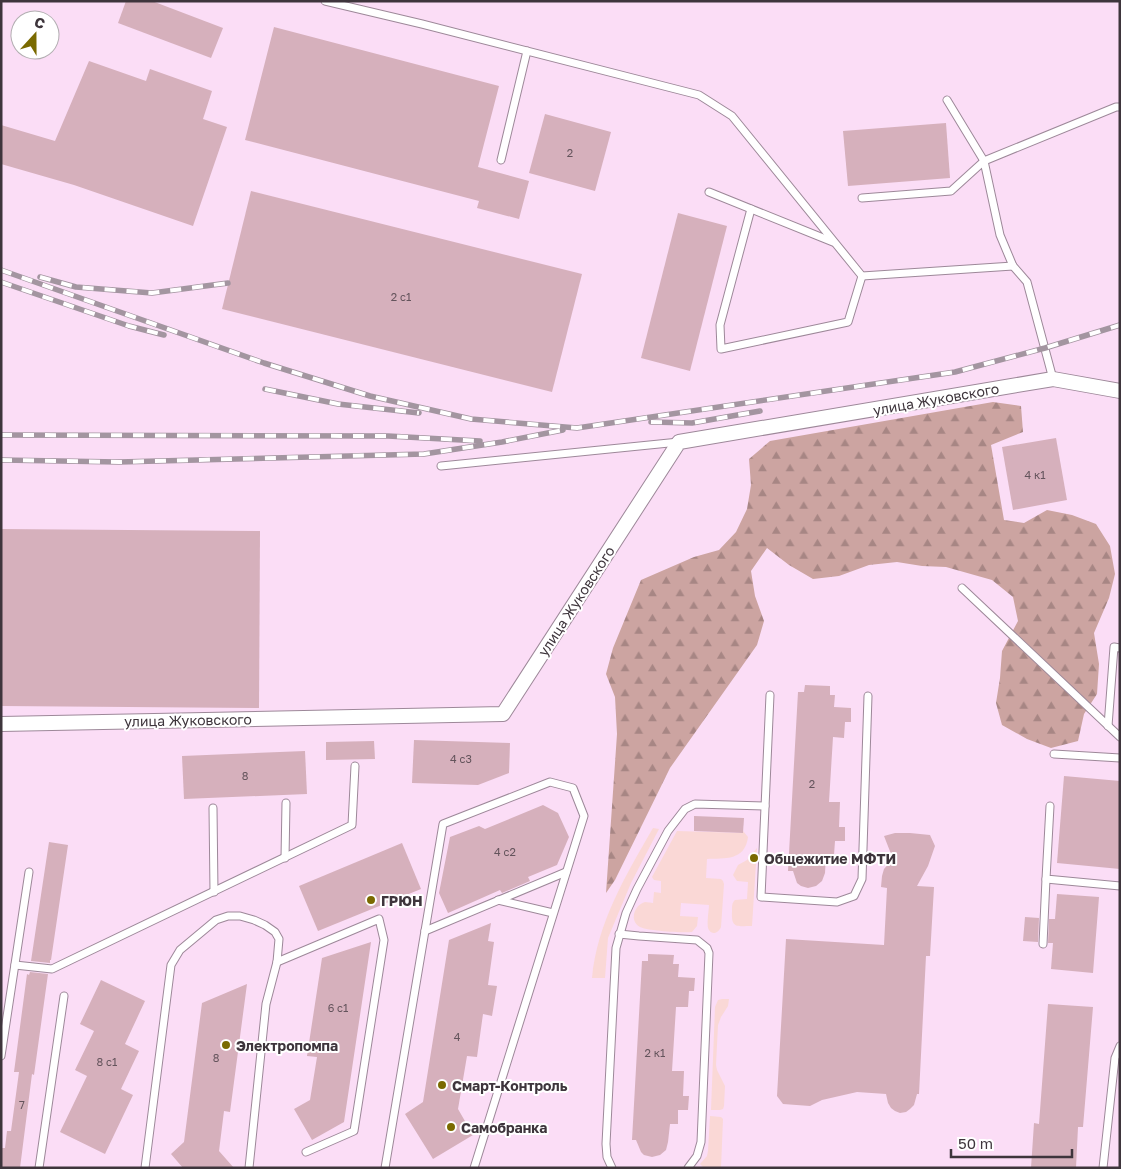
<svg xmlns="http://www.w3.org/2000/svg" width="1121" height="1169" viewBox="0 0 1121 1169" font-family="'Golos Text',sans-serif">
<defs>
<pattern id="forest-firs" width="22" height="20" patternUnits="userSpaceOnUse" patternTransform="scale(1.25)"><rect width="22" height="20" fill="#cca4a1"/><path d="M5 1l3.5 6h-7zM16 11l3.5 6h-7z" fill="#a78684"/></pattern>
</defs>
<rect width="100%" height="100%" fill="#fdeaf9"/>
<!-- built -->
<path fill="#fbddf6" fill-rule="evenodd" d="M1,1H1120V1168H1ZM20,20H50V50H20Z"/>
<!-- green -->
<g fill="#fad8d6">
<path d="M653,828L659,829L631,883L608,938L605,978H592C597,923 626,875 653,828Z"/>
<path d="M677,831L743,833V831L748,837C745,861 725,858 707,859L706,878L721,879L723,881L724,884L721,927C719,932 713,936 709,930C706,926 709,910 709,905L681,903L680,916L698,917L697,926L692,932C683,933 648,931 640,927C629,921 634,905 645,902C648,902 651,903 653,903L654,892L661,893V881L654,880L652,877Z"/>
<path d="M757,848L752,926C737,926 731,929 732,911C732,905 732,903 735,900L747,899L748,882L737,881L733,875L738,865L747,860Z"/>
<path d="M722,999H729L728,1006L721,1017L718,1025L716,1065L717,1070L725,1086L724,1106L723,1109L720,1110H711L715,1007L718,1000Z"/>
<path d="M710,1116L721,1117L723,1119L721,1168H704L700,1164L707,1156L708,1151Z"/>
</g>
<!-- forest -->
<path fill="url(#forest-firs)" d="M993,402L1021,406L1023,432L991,445L1004,520L1024,523L1047,510L1072,515L1096,524L1110,546L1115,574L1109,598L1094,633L1099,664L1097,694L1084,714L1078,741L1051,748L1027,739L1002,725L996,703L1000,678L1002,651L1018,621L1013,597L992,580L946,567L922,566L897,562L869,565L839,576L813,579L789,565L767,548L751,571L755,596L764,621L757,645L670,768L615,880L606,893L617,734L615,697L606,674L613,648L641,580L694,557L719,550L736,532L747,509L751,485L749,459L770,441Z"/>
<!-- building -->
<g fill="#d6b0bc">
<path d="M126,1H152L223,28L211,58L118,23Z"/>
<path d="M274,27L499,86L478,167L529,181L519,219L477,208L479,201L245,140Z"/>
<path d="M89,61L146,81L150,69L212,91L203,119L227,127L193,226L74,185L1,164V125L55,141Z"/>
<path d="M545,114L611,132L595,191L529,173Z"/>
<path d="M946,123L950,178L848,186L843,131Z"/>
<path d="M251,191L582,274L552,392L222,309Z"/>
<path d="M678,213L727,226L690,371L641,358Z"/>
<path d="M1056,438L1067,500L1013,510L1002,447Z"/>
<path d="M1,529L260,531L259,708L1,706Z"/>
<path d="M805,685L830,686V695H835L834,707L851,708V722H845L844,738L833,737L829,802H840L839,827H845V841H835L834,855H826L825,873L822,881L816,886L808,888L801,886L797,883L793,871H788L798,692H804Z"/>
<path d="M414,740L510,743L509,773L478,785L412,783Z"/>
<path d="M374,741L375,759L326,760V742Z"/>
<path d="M305,751L307,794L184,799L182,756Z"/>
<path d="M1064,776L1120,781V869L1057,863Z"/>
<path d="M543,805L558,813L569,837L557,865L528,877L530,881L502,893L500,890L448,913L439,893L450,837L479,826L485,829Z"/>
<path d="M694,816L744,818L743,833L694,831Z"/>
<path d="M895,833H910L930,835L935,846L928,866L917,886L934,887L930,956H926L919,1094H917L914,1105L910,1109L906,1112L900,1113L895,1111L891,1108L888,1103L886,1094L857,1092L822,1100L810,1106L783,1104L777,1096L786,939L884,945L887,888L881,887L882,876L884,869L893,859L884,836Z"/>
<path d="M49,842L68,845L51,960H50V963L31,961Z"/>
<path d="M402,843L421,889L318,931L299,886Z"/>
<path d="M1057,894L1099,897L1093,973L1051,969L1053,943H1048L1049,919H1055Z"/>
<path d="M1025,917L1039,918L1038,942L1023,941Z"/>
<path d="M491,923L488,941L494,942L488,985L497,986L492,1016L483,1014L477,1057L467,1056L458,1109L473,1135L433,1159L405,1114L423,1102L449,940Z"/>
<path d="M371,942L344,1122L312,1140L294,1109L310,1100L317,1057L307,1056L322,958Z"/>
<path d="M648,954L674,955L673,964H679L678,977L695,978L694,991H689L688,1007H676L672,1071H684L683,1096H689L688,1110H678V1124H670L668,1142L666,1150L660,1155L652,1157L644,1155L641,1152L636,1140H632L642,961H648Z"/>
<path d="M30,972L48,974L34,1075L32,1074L20,1168H1V1148H5L7,1131H11L19,1072H14L27,974L29,975Z"/>
<path d="M101,980L145,1001L125,1044L139,1051L121,1089L133,1095L105,1154L60,1132L87,1076L75,1070L94,1031L80,1024Z"/>
<path d="M247,984L230,1112L224,1111L219,1151L234,1168H183L171,1154L184,1142L202,1003Z"/>
<path d="M1048,1004L1093,1007L1083,1127H1078L1076,1168H1031L1034,1123L1039,1124Z"/>
</g>
<g fill="none" stroke-linecap="round" stroke-linejoin="round">
<!-- service casing -->
<g stroke="#9d8899" stroke-width="9">
<g id="service">
<path d="M325,1L422,24L699,95L732,116L862,276L1013,266"/>
<path d="M947,100L984,161L1116,107H1120"/>
<path d="M501,160L527,51"/>
<path d="M709,192L833,242"/>
<path d="M862,198L951,191L984,161L1000,235L1013,266L1027,282L1053,379"/>
<path d="M751,209L720,325L721,349L848,322L862,276"/>
<path d="M441,466L679,442"/>
<path d="M962,588L1120,737"/>
<path d="M770,695L761,897L837,902L854,896L862,879L868,696"/>
<path d="M1108,726L1114,647L1120,648"/>
<path d="M1054,754L1120,758"/>
<path d="M1050,806L1046,879L1120,886"/>
<path d="M213,808L214,892"/>
<path d="M285,858L286,803"/>
<path d="M498,900L553,913"/>
<path d="M425,931L566,872"/>
<path d="M619,934L639,936L697,940L707,948L709,953L701,1142L697,1156L688,1168"/>
<path d="M1043,944L1046,879"/>
<path d="M277,962L379,919L384,940L354,1131L306,1152"/>
<path d="M15,965L52,969L352,825L355,766"/>
<path d="M1,1056L29,872"/>
<path d="M39,1168L64,996"/>
<path d="M145,1168L171,965L180,950L216,920L228,916H240L254,920L265,925L275,932L279,939L277,962L266,1004L249,1168"/>
<path d="M385,1168L443,824L550,782L573,788L584,816L474,1168"/>
<path d="M612,1168L607,1157L606,1144L616,948L626,913L637,889L668,831L685,809L695,804L765,806"/>
<path d="M1103,1168L1115,1058L1120,1046"/>
</g>
</g>
<!-- minor casing -->
<g stroke="#9d8899" stroke-width="16">
<path id="minor" d="M1,724L503,714L679,442L1053,379L1120,391"/>
</g>
<!-- service -->
<use href="#service" stroke="#fff" stroke-width="7"/>
<!-- minor -->
<use href="#minor" stroke="#fff" stroke-width="14"/>
<!-- rail casing -->
<g stroke="#a395a0" stroke-width="5.5">
<g id="rail">
<path d="M1,270L264,363L370,396L471,419L577,428L955,372L1045,348L1120,325"/>
<path d="M40,277L76,287L152,293L228,283"/>
<path d="M1,282L129,326L164,335"/>
<path d="M265,389L338,404L419,413"/>
<path d="M651,422L692,423L760,411"/>
<path d="M1,435L388,436L480,441"/>
<path d="M1,460L119,462L424,454L502,442L563,430"/>
</g>
</g>
<!-- rail -->
<use href="#rail" stroke="#fff" stroke-width="4" stroke-dasharray="11" stroke-linecap="butt"/>
</g>
<!-- markers -->
<g fill="#7a6a00" stroke="#fff" stroke-width="2">
<circle cx="754" cy="858" r="5"/>
<circle cx="371" cy="900" r="5"/>
<circle cx="226" cy="1045" r="5"/>
<circle cx="442" cy="1085" r="5"/>
<circle cx="451" cy="1127" r="5"/>
</g>
<g text-anchor="middle" dominant-baseline="central" stroke-width="4" stroke-linejoin="round" paint-order="stroke">
<!-- number labels -->
<g font-size="11" fill="#64545c">
<text x="570" y="152">2</text>
<text x="401" y="296">2 с1</text>
<text x="1035" y="474">4 к1</text>
<text x="461" y="758">4 с3</text>
<text x="245" y="775">8</text>
<text x="812" y="783">2</text>
<text x="505" y="851">4 с2</text>
<text x="338" y="1007">6 с1</text>
<text x="457" y="1036">4</text>
<text x="655" y="1052">2 к1</text>
<text x="216" y="1057">8</text>
<text x="107" y="1061">8 с1</text>
<text x="22" y="1104">7</text>
</g>
<!-- street labels -->
<g font-size="14" fill="#3e353c" stroke="#fff">
<text transform="translate(936 399) rotate(-10)">улица Жуковского</text>
<text transform="translate(576 601) rotate(-57)">улица Жуковского</text>
<text transform="translate(188 720) rotate(-1)">улица Жуковского</text>
</g>
<!-- poi labels -->
<g font-size="14" font-weight="bold" fill="#3e353c" stroke="#fff" text-anchor="start">
<text x="764" y="858">Общежитие МФТИ</text>
<text x="381" y="900">ГРЮН</text>
<text x="236" y="1045">Электропомпа</text>
<text x="452" y="1085">Смарт-Контроль</text>
<text x="461" y="1127">Самобранка</text>
</g>
</g>
<!-- border -->
<rect width="1121" height="1169" fill="none" stroke="#3e353c" stroke-width="5"/>
<!-- north arrow -->
<g transform="translate(35 35) rotate(21)"><circle r="24" fill="#ffffff" stroke="#b2aeb1"/>
<path d="M0-4L9 19L0 12L-9 19Z" fill="#7a6a00"/>
<text y="-8" font-size="14" font-weight="bold" text-anchor="middle" fill="#3e353c">С</text>
</g>
<!-- scale -->
<path d="M951 1149v8h121v-8" fill="none" stroke="#3e353c" stroke-width="2.5"/>
<text x="958" y="1149" font-size="15" fill="#3e353c" stroke="#ffffff" stroke-width="4" paint-order="stroke">50 m</text>
</svg>
